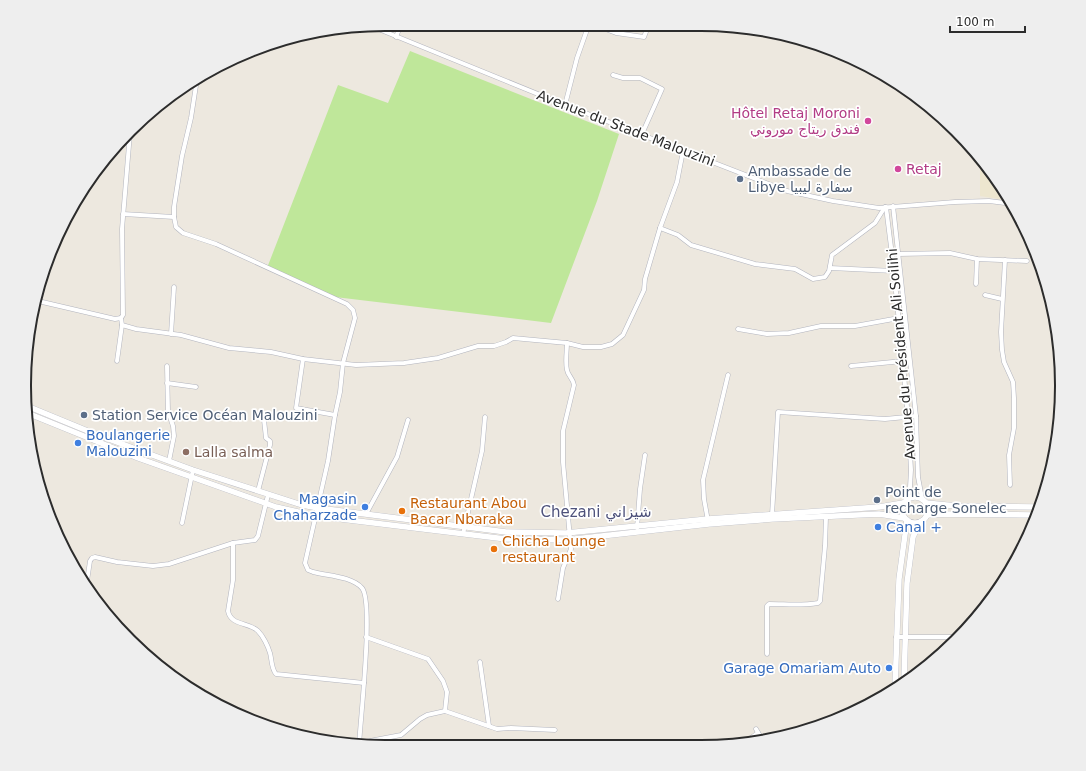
<svg xmlns="http://www.w3.org/2000/svg" width="1086" height="771" viewBox="0 0 1086 771" font-family="'DejaVu Sans','Noto Naskh Arabic',sans-serif">
<rect width="100%" height="100%" fill="#ede8df"/>
<!-- education -->
<path fill="#ede6cf" d="M980,158L1011,201L980,196Z"/>
<!-- pitch -->
<path fill="#bfe79a" d="M410,51L619,134L597,201L551,323L335,297L267,268L338,85L388,103Z"/>
<g fill="none" stroke-linecap="round" stroke-linejoin="round">
<!-- street casing -->
<g stroke="#b2b4be" stroke-width="5">
<g id="street">
<path d="M592,24L616,33L644,37L649,24"/>
<path d="M371,26L565,105L787,191L833,201L879,208L955,202L989,201L1013,204"/>
<path d="M396,37L401,24"/>
<path d="M613,75L623,78H640L662,89L642,134"/>
<path d="M197,79L191,118L182,156L174,207V217L176,227L183,233L216,244L347,304L353,310L355,318L343,363L340,392L335,415L328,461L305,563L308,570L313,572C328,576 351,576 362,588C374,602 360,722 359,746"/>
<path d="M565,105L577,58L589,24"/>
<path d="M130,133L122,229L123,315L121,318L122,325L136,329L181,335L229,348L271,352L303,359L356,365L404,363L438,358L478,346H494L506,342L513,338L567,343L583,347H601L612,344L623,335L644,290L645,279L660,228L677,182L683,151"/>
<path d="M893,206L916,416L918,477L922,498"/>
<path d="M886,207L894,271L908,417L911,470L910,487L906,500"/>
<path d="M123,214L174,217"/>
<path d="M660,228L678,235L691,245L755,264L795,269L813,279L825,277L829,271L832,255L875,223L885,207"/>
<path d="M898,254L950,253L977,259L1027,261"/>
<path d="M1005,260L1001,332L1002,350L1004,362L1013,382L1014,398V428L1009,455L1010,485"/>
<path d="M830,268L894,271"/>
<path d="M976,284L977,259"/>
<path d="M985,295L1002,299"/>
<path d="M38,301L115,319L121,318"/>
<path d="M738,329L767,334L789,333L821,326H855L899,318"/>
<path d="M171,334L174,287"/>
<path d="M303,359L296,408L335,415"/>
<path d="M117,361L122,325"/>
<path d="M167,366L168,411L173,426L174,436L169,461"/>
<path d="M851,366L903,361"/>
<path d="M167,383L196,387"/>
<path d="M258,491L270,445V441L266,438L264,420"/>
<path d="M366,514L397,457L408,420"/>
<path d="M772,515L778,412L885,419L916,416"/>
<path d="M708,521L704,499L703,480L728,375"/>
<path d="M182,523L193,470"/>
<path d="M637,528L640,489L645,455"/>
<path d="M463,534L482,451L485,417"/>
<path d="M233,543V580L228,611C231,626 249,622 258,631C263,636 268,646 270,653C272,660 271,668 276,674L364,683"/>
<path d="M87,581L90,561L92,558L95,557L117,562L153,566L169,564L233,543L255,540L258,536L268,495"/>
<path d="M558,599L563,568L571,549L563,462V431L574,385C573,378 568,376 567,370C565,362 567,351 567,343"/>
<path d="M366,637L428,659L443,681L447,692L445,711"/>
<path d="M896,637H958"/>
<path d="M767,654V606L769,604C786,604 800,606 818,603L820,601L825,546L826,517"/>
<path d="M480,662L489,726"/>
<path d="M756,729L760,736L766,738"/>
<path d="M359,743L401,735L420,719L427,715L445,711L497,729L511,728L555,730"/>
<path d="M748,744L751,738L758,733"/>
</g>
</g>
<!-- secondary casing -->
<g stroke="#b2b4be" stroke-width="6">
<g id="secondary">
<path d="M27,406L95,434L193,470L302,505L318,508L506,532L566,533L708,519L879,507L903,503"/>
<path d="M27,413L138,458L276,507L316,516L506,539L566,540L709,524L772,519L879,514L904,518"/>
<circle cx="915" cy="510" r="13"/>
<path d="M926,503L957,506L1039,507"/>
<path d="M927,515L950,514L1036,515"/>
<path d="M904,681L907,583L913,537L920,522"/>
<path d="M895,687L899,579L907,520"/>
</g>
</g>
<!-- street -->
<use href="#street" stroke="#fff" stroke-width="4"/>
<!-- secondary -->
<use href="#secondary" stroke="#fff" stroke-width="5.5"/>
</g>
<!-- markers -->
<g fill="#d1479c" stroke="#fff" stroke-width="1.5">
<circle cx="868" cy="121" r="4"/>
<circle cx="898" cy="169" r="4"/>
</g>
<g fill="#5c6f8a" stroke="#fff" stroke-width="1.5">
<circle cx="740" cy="179" r="4"/>
<circle cx="84" cy="415" r="4"/>
<circle cx="877" cy="500" r="4"/>
</g>
<g fill="#3f7fe0" stroke="#fff" stroke-width="1.5">
<circle cx="78" cy="443" r="4"/>
<circle cx="365" cy="507" r="4"/>
<circle cx="878" cy="527" r="4"/>
<circle cx="889" cy="668" r="4"/>
</g>
<circle fill="#8d6e63" stroke="#fff" stroke-width="1.5" cx="186" cy="452" r="4"/>
<g fill="#e8710a" stroke="#fff" stroke-width="1.5">
<circle cx="402" cy="511" r="4"/>
<circle cx="494" cy="549" r="4"/>
</g>
<g text-anchor="middle" dominant-baseline="central" stroke-width="3.5" stroke-linejoin="round" paint-order="stroke">
<!-- hotel labels -->
<g font-size="14" fill="#b23c85" stroke="#fff" text-anchor="end">
<text x="860" y="113">Hôtel Retaj Moroni<tspan x="860" dy="16">فندق ريتاج موروني</tspan></text>
<text x="906" y="169" text-anchor="start">Retaj</text>
</g>
<!-- street labels -->
<g font-size="14" fill="#2c2c2c" stroke="#fff">
<text transform="translate(626 128) rotate(21)">Avenue du Stade Malouzini</text>
<text transform="translate(901 354) rotate(-95)">Avenue du Président Ali Soilihi</text>
</g>
<!-- service labels -->
<g font-size="14" fill="#4e5e75" stroke="#fff" text-anchor="start">
<text x="748" y="171">Ambassade de<tspan x="748" dy="16">Libye سفارة ليبيا</tspan></text>
<text x="92" y="415">Station Service Océan Malouzini</text>
<text x="885" y="492">Point de<tspan x="885" dy="16">recharge Sonelec</tspan></text>
</g>
<!-- shop labels -->
<g font-size="14" fill="#366cbe" stroke="#fff" text-anchor="start">
<text x="86" y="435">Boulangerie<tspan x="86" dy="16">Malouzini</tspan></text>
<text x="357" y="499" text-anchor="end">Magasin<tspan x="357" dy="16">Chaharzade</tspan></text>
<text x="886" y="527">Canal +</text>
<text x="881" y="668" text-anchor="end">Garage Omariam Auto</text>
</g>
<!-- education labels -->
<g font-size="14" fill="#785e54" stroke="#fff" text-anchor="start">
<text x="194" y="452">Lalla salma</text>
</g>
<!-- food labels -->
<g font-size="14" fill="#c56008" stroke="#fff" text-anchor="start">
<text x="410" y="503">Restaurant Abou<tspan x="410" dy="16">Bacar Nbaraka</tspan></text>
<text x="502" y="541">Chicha Lounge<tspan x="502" dy="16">restaurant</tspan></text>
</g>
<!-- neighbourhood labels -->
<g font-size="15" fill="#4e527b" stroke="#fff">
<text x="596" y="512">Chezani شيزاني</text>
</g>
</g>
<!-- crop -->
<path d="M0 0H1086V771H0ZM385 31H701A354 354 0 0 1 1055 385V386A354 354 0 0 1 701 740H385A354 354 0 0 1 31 386V385A354 354 0 0 1 385 31Z" fill="#eee" fill-rule="evenodd"/>
<path fill="none" stroke="#2c2c2c" stroke-width="2" d="M385 31H701A354 354 0 0 1 1055 385V386A354 354 0 0 1 701 740H385A354 354 0 0 1 31 386V385A354 354 0 0 1 385 31Z"/>
<!-- scale -->
<path d="M950 26v6h75v-6" fill="none" stroke="#2c2c2c" stroke-width="2"/>
<text x="956" y="26" font-size="12" fill="#2c2c2c" stroke="#ffffff" stroke-width="3" paint-order="stroke">100 m</text>
</svg>
